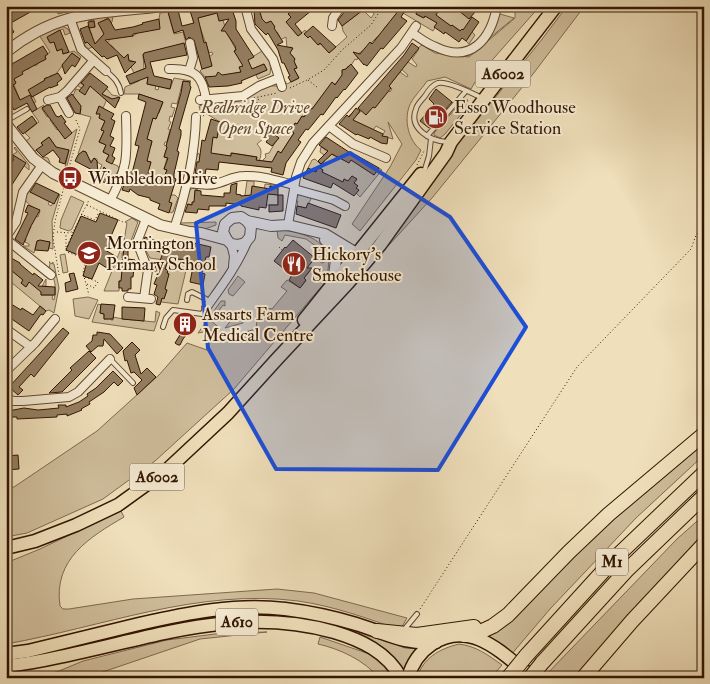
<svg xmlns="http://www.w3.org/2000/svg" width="710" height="684" viewBox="0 0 710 684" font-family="'IM FELL Double Pica',serif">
<rect width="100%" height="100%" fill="#efdfba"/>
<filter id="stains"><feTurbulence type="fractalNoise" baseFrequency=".004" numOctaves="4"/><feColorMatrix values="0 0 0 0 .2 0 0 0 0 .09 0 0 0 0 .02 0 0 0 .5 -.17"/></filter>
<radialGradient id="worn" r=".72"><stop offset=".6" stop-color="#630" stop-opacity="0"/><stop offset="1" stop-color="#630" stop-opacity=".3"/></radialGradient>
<!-- green -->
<g fill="#cfbd9b" stroke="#80694e">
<path d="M60,6H76L82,8L58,14L57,10Z"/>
<path d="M219,6V21L223,20L225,27L223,29V31L236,28L228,35L236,50L234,51L238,57L249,59L262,51C268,57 272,65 270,74L258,79L256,75L267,70L264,64L252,69L246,65L240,67L241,72L217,77H205L200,71L202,69L212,66L209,57L213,54L212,52L209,53L200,27L194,29L193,19L213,14Z"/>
<path d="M249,6H303L305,8L300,11L293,9L291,17L286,22L295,30L294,31L298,36L305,30L307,33V37L310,36L318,45L321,44L329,53L347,37L343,31L342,26L363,10L371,18L374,14L371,6L377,7L378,11L383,9L386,6H394L400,11L411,6L417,11L416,14L423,18L425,16C432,15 437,14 440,8L438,6H465L459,11L472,17L471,31L475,35L469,44L466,41L470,35L462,30L461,31L452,25L451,26L440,19L433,31L403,13L386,26L384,29L386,31L381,38L378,36L364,50L356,55L358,58L357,60L355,59L350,67L348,66L345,70H342L344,74L336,83L335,84L333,83L312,109L304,117L302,116L297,124L295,123L291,131L294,133L281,153L278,152L274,158L282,163L262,161L266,157L265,154L269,153L278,138L271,132L257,144C264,151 260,155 259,164L256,166L257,157L232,153L231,156C214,154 210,164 195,162L198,153L200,155L212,141L213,137L217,138L220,122L207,114H201L199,106C212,100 229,105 243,100C255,95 262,84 276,86L279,89L286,87L284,80L287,84L299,78L294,69L297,68L296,65L291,64L295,59L292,55L290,56L289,52L292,49L291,47L287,48L286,37L278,41L280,37L277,32L274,34L271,30L275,27L271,22L266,23L259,16L261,15L259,9L251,10Z"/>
<path d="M515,6H540L479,75L471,89L445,77L427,81C422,89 412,98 409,107C404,122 409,141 421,150L416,160L360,231L352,224L390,167L402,144L388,122L393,139L382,136L385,131L376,126L373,130L353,121L348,117L353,112L357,115L385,88L390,92L392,89L389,86L400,72L407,77L408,75L401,69L408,62L416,67L417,65L412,59L419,49L418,48L422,45L435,53L469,57L515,18Z"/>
<path d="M567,6H574L580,12L533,74L432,198L336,303L453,150L543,38Z"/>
<path d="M168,12L174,34L183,32L186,43L143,55L144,69L134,73L131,67L134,64L133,61L129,60L128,57L126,56L123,59L114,54V48L111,45L108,47L106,44L111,38L133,36L159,19L160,13Z"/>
<path d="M500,14L514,18L486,41L496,16Z"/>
<path d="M113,16L112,22L111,23L108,18L99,23L104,34L92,47L88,49L84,44L88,42L87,37L92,35L89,28L95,27L94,20L89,21L88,18Z"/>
<path d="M62,26L68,29L70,33L65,35L63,29C56,31 52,35 47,38L49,41L51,40L54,42L57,51L62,49L63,54L74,51L81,57L80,59L72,53L56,74L57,77L54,78L53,75L50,76L51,78L49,79L47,77L44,79L46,82L32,97L33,96L36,102L29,106L25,98L20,100L14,85L16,83L13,78L9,80L6,76L13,72L10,67L6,70V63L12,62L13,65L20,70L29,69L27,65L33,63L35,66L38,64L36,61L41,58L43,61L46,59L45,56L50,52L39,35Z"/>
<path d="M148,76L147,84L156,86L155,89L158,90L159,86L170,89L174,78L191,81L190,82L183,81L177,104L172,103L171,107L175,108L172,117L170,116L169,121L171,122L168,129L170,130L167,142H165L164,145L170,148L166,150L164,157L167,158L164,169L167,170L163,180L171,195H175L178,198L173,212L171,213L160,199L134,182L125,180L127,173L149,167L151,162L147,161V145L151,146L152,141L146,139L153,118L156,119L157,113H159L163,102L139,94H124L125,87L139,81L137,77Z"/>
<path d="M79,82L82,84L107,89L112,95L118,96L119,100L118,102L108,97L103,108L99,106L102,111L99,118L105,121L101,130L104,131L99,142L104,144L105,143H107L103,152L109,155L106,161L118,166L119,169L111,184L106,182L107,180L110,181L112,176L100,169L102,165L97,162V159L94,158L92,161L88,159L86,152L83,151L80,155L78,154L91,117L80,114L81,109L78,108L79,103L77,101L74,102L72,98L76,89L86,92L77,85Z"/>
<path d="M464,99L468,100L466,103L467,107L445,134L440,138L434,135V133Z"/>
<path d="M44,105L42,109L47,117L50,115L52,118L50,120L57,130L60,128L63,131L61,133L65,138L77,129L65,173L64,172L69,150L63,149L61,154L49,137L41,143L43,146L35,151L41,159L44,157L48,158L50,163L48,166L33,153L34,151L26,141L30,138L25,133L39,122L32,112Z"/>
<path d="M15,147L29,165V170L14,157L6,172V152L9,150L12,155L17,152L14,148Z"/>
<path d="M321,147L336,157L337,156L349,163L351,160L374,175L379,168L382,170L360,197L356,193L358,190L356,188L358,186L354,183L357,179L352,176L348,181L344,179L343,182L322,173L323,170L318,167L316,172L308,168L312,160L315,159L321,165L325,161L322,157L324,155L320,152Z"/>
<path d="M247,181H254V187L264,194L265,184L274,185V187L270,186L269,194L278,195V205H266L245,195Z"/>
<path d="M193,188L198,190L195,191L196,202H193L192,205L186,204L184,208L189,191Z"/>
<path d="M28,191L50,201L48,204L51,206L60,194L52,221L53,249L49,248L50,242L37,241L34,253L23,246H29V244L25,242L26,239L22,237L26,236L31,227L27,225L36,216L38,217L40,211C34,207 28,206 25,199Z"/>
<path d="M300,194L308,195L311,199L306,208L297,206L298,201H296L297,196Z"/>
<path d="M71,196L84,202L72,229L69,231L60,228L61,220Z"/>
<path d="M132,218L138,222L131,241L132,248L125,250V252L122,253V258H123L122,281H119V291H104L124,241L127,223L125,222Z"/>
<path d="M216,222V225L202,230L183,227L180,223Z"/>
<path d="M277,230C293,230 324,237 328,256L323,259L317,250V247L306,239L285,235L282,241L278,238Z"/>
<path d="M144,247L166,253L164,260L150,258Z"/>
<path d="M65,254L68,272L63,273L60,255Z"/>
<path d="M169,257L188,262L178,304L161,302L162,298H164L167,290L164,289L169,274L167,273L168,270L165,269Z"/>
<path d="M315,258L322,263L329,260L327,280L234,389L155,461L103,499L27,533L6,537V488L14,487L97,431L159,375L187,343L207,350L209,342L256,329L257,320L267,308L272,309L287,291L281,287L287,280L300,288L306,281L304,278L310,271L306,268Z"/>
<path d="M50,263L54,264L59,288L54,313L49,310L46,311L6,278V266L23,280L21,283L26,287L28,284L27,282L28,281L41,288L46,279V286H43L41,295H53L52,299L54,300C57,289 55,278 49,269Z"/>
<path d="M238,276L245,282L233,296L229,294L228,290Z"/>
<path d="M88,297L98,300L89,319L75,316L73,299Z"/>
<path d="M221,301H225V306L223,305L211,321L221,329L198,333Z"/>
<path d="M98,304L101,305L100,313L104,314V319H108L109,317L111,320H113V317L123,319L155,322L156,311L160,313L154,331L92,322Z"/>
<path d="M235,315L243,320V323L225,328Z"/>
<path d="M704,439V455L636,518L550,609L510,656L479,635L617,513Z"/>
<path d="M120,509L124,517C90,537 53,559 60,606L63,609H69L133,599L277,589L314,593L407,618L400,630C367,618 333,606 298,601C198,588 103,627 6,644V563L40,549L111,515Z"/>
<path d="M704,515V538L578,678H543L677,539Z"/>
<path d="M235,611L309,617L360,630L405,648L422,649L406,674C390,644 360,633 329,626C307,621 284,616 262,615C201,612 130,635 72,649V647L77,645L149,626Z"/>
<path d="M267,632L200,639L85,678H35L59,671L83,661L167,640L223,633Z"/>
<path d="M320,637L381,658L391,678H379C364,660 340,649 318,644Z"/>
<path d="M459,644C476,646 488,655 502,665L491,678H417C423,658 439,649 459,644Z"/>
</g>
<!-- building -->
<g fill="#947e61" stroke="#321501">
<path d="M25,6H41L9,24L14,32L9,36L6,32L7,13Z"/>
<path d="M206,6H231L236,21V29L254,57L248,60L252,69L264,64L267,70L241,81L242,83L228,86L209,87L205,77L216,76L218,72L222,75L241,72L239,67L243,66L234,51L236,50L235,46L225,31H221L229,19L219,21L217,13L198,18L204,43L206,42L212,66L202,69L194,40L189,37L186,40L183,30L174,33L168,12L178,10L182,26L194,23L190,11Z"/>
<path d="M303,6H317L295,24L302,33L298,36L286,22L291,17L288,14L295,8L307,11Z"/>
<path d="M349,6H360L363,10L342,26L338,20Z"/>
<path d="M394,6H408L401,17L407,21L383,49L381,48L367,66L364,64V65L353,52L360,54L370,42L372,44L399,10Z"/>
<path d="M409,6H421L427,10L430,7L433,9L435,6H437L440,8L436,15L451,26L452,25L460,31L462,29L463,30L472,17L479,22L466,41L462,38L459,42L445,32L444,34L434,27L437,23L425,16L424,18L416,14L417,11Z"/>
<path d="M463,6H475L472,9L475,12L469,19L459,11Z"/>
<path d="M259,9L262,19L266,23L271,21L275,27L274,28L283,42L277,45L293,48L290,53L295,59L294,61L297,68L294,69L299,78L291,82L288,77L290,76L284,63H282L278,50L268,33L266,35L255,24L254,10Z"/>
<path d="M107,19H109L115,30L133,27L143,24L142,23L159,19L160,29L133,34V36L105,40L124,58L128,54L129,61L136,62L125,73L117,55L107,59L104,56L102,57L87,42L85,43L80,29L88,26L89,28L88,22L94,21L95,27L89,28L95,44L104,34L98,23Z"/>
<path d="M313,26L336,47L329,53L320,43L318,45L310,36L308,38L304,34Z"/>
<path d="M60,30L69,52L63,54L62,49L57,51L54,42L50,43L47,37Z"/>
<path d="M184,43L187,55L150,62L154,76L172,80L170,89L147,84L148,77L130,84L126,76L146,68L143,55L144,53Z"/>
<path d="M412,43L419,48L389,86L391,88L375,108L373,107L366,115L358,108L404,55Z"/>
<path d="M43,46L48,54L45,56L46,59L22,72L23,74L14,79L16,83L13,85L20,100L30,95L37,109L32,112L27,103L14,110L9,101L12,99L6,88V76L9,75L6,70L13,65L12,64Z"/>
<path d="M72,53L80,59L75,67L72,65L65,74L62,65Z"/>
<path d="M351,64L358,73L345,90L344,89L337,98L336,97L323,115L321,114L308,130L306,129L298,140L301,142L286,163L283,175L271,172L272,168L219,162L218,170L206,169L205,175L195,173L197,162H199L202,140L205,141L211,119L220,122L217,138L213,137L211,153L231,156V153L257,157L256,160L272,162L278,151L281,153L288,142L294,133L291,131L295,123L297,124L302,116L304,117L310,108L312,109L332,82L335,85L342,75V70L346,69Z"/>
<path d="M58,73L62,79L57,83L58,85L50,88V87L32,97L28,90L45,80L44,79Z"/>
<path d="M90,73L108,87L102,94L112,99L120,97L115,108L90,86L85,95L79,91L84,85L81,83Z"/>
<path d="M183,81L190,82V86L191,87L179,129L181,130V135L177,151L179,152L174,174V178L176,179L169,202L172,203L169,213L158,209L160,204L150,200V198L138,195L130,189L129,192L122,190L126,180L130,181L139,146L135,145L146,102L138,99L139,94L163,102L156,119L153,118L147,139L152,141L147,161L151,162L148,173H151L150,177L163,180L167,170L164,169L168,158L164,157L167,147L166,146L181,93Z"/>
<path d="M436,89L452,102L429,128L420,121L434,104L429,99Z"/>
<path d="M72,94L81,106L80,114L75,113L67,98Z"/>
<path d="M47,105H50L56,116L59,117L61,115L66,122L64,123L72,133L65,139L42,108Z"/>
<path d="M99,106L114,114L111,119L115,121L110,136L114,138L110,146L115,148L112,156L115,158L112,164L106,161L109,155L103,152L106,145L99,142L104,131L101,130L105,121L99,118L100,114H96Z"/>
<path d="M356,108L360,111L353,120L383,134L382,136L388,137L387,144L381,143L370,137L369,139L357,134L356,135L339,124L347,115L349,117Z"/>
<path d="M32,116L37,123L23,134L17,127Z"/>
<path d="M271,132L279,138L272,146L266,142L269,138L267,137Z"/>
<path d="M49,137L56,147L69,150L65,164L59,162L60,159L53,150L43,157L36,150L43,145L41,143Z"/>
<path d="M326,137L355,156L356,155L379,168L374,175L351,160L349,163L332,154L321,164L318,161L328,151L319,145Z"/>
<path d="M83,151L86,152L91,163L94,158L97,161L98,173L75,161L78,155Z"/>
<path d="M13,155L26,163L6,194V167L13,161Z"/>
<path d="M104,167L108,171L107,173L112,176L110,181L107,180L106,183L98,180Z"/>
<path d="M318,167L323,170L322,172L343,182L344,179L348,181L352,176L357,179L354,183L358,186L356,188L359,190L354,196L333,183L331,188L303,178L308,168L316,172Z"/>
<path d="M36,183L59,194L54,204L30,192Z"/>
<path d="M237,183L236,194L241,195V196L251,195L252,186L270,189V186L278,187V195L268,194L266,208L259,207V210L241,206V205L226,203V206H209V210L198,209L197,213L185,212L188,204L192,205V202H194L195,190L201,191V195L224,197V193H230L231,185Z"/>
<path d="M278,195H283V211L269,212V205H278Z"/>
<path d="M308,203L341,215L336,228L296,214L297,206L306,208Z"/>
<path d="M28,205L40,210L31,226L23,245L15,239L28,213L25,212Z"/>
<path d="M100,213L118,220L105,250L117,257L110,270L99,263L92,279L83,276L89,255L80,251L78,255L66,250L81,216L96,222Z"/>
<path d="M145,237L180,248L182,243L193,246L194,243L211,247L209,257H206L202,273L205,274L203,285L190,282L194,262L169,257L165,269L168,270L167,273L169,274L165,289L167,290L164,299L162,298L160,305L156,304L158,297L154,294L157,285L154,284L158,274L154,271L156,265L158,266L163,253L145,247L143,242Z"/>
<path d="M40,240L50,242L48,251L35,250L37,241Z"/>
<path d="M293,240L315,258L307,268H312L304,278L306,280L300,288L289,280L292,275L274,261L285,247L286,248Z"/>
<path d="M124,246H128V259L135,260L133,277H131V289H128V291H122V288H119V281H121Z"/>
<path d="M6,255L20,263V264L33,275L34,273L43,280L38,286L55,287V295H41V292L29,282L26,287L21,283L23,280L6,266Z"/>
<path d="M74,273L78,289L66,292L65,283L71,281L69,274Z"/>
<path d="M11,304L21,310L22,308L33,315L40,306L46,311L43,315L41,314L29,331L6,315V311Z"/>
<path d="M101,304L115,305L113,319H104V314L100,313Z"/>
<path d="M122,307L145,308L144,321L122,319Z"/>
<path d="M183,315L195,324L183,339L180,345H178L175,343L183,330L175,324Z"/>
<path d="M63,328L69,333L34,377L31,374L19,387L23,390L18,395L9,387Z"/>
<path d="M97,332L110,334L123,348L117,354L104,339L103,346H98L91,352L86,346L92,341L93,335H97Z"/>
<path d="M132,342L140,350L135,355L141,374L147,368L156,377L137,395L134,388L142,380L134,372L131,373L127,360L125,361L123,351Z"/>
<path d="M89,351L96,358L62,392L49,393L72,370L70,368Z"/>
<path d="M113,371L123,381L118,386L114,382L104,392L89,402L90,404L81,409L82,410L67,416V414L57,415V417L17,419V417H8V411L24,408L38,410L59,408L58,405H66V407L79,402L88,396L87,394L96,388Z"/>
<path d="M18,455L19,469L6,470V456Z"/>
</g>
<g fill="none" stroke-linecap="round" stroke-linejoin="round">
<!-- service casing -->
<g stroke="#61482f" stroke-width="6">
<g id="service">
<path d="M106,71C114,78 119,82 121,93"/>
<path d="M6,121L27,109"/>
<path d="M427,136L466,91"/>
<path d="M447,142C431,141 408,129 416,109C417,104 422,100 425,96C428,91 432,85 438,83C448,81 472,93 482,98"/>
<path d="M425,169L429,156L431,139"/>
<path d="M187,300L188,294L192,292L206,299"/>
<path d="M163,327L166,318L173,310L202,314L206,308"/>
<path d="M110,359L133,383"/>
<path d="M403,631L417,614"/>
</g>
</g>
<!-- minor casing -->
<g stroke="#61482f" stroke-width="10">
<g id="minor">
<path d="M245,6L251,29L273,59L282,87"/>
<path d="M70,18L81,49L106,71"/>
<path d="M332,26L333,18L341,6"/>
<path d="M412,33C420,38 427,44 436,47C471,64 491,39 497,6"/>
<path d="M169,69C194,68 203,75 206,100"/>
<path d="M189,71L193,58L190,43"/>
<path d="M60,97L69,113"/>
<path d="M48,100L60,97L67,91L93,61"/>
<path d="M200,100L243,96L259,86L279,78"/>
<path d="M329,126L353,144L386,158"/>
<path d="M187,183C196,184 206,186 215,184C225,182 233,176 244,176C261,175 278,181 294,185"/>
<path d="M294,189L334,200L345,206"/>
<path d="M110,201C129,165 127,155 126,116"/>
<path d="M288,225L296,177L301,162L313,143L401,48L416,26"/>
<path d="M174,229C186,193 195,155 196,117"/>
<path d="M6,237L16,222L23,192L42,165"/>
<path d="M6,239L51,275"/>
<path d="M231,244L234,256L233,266"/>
<path d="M128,297L151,299"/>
<path d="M144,298L148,270L137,242L146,219"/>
<path d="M206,308C221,287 237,266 247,242"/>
<path d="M6,329L31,347"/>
<path d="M6,371L35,343L55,319"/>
<path d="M6,397L13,401H23L69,397L78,392L110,359"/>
</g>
</g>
<!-- tertiary casing -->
<g stroke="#61482f" stroke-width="12">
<g id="tertiary">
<path d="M6,52C60,9 99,14 163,6"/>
<path d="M6,124L33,158L53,173L160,225L190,232L201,233L227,240L231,244L238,245L245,243L250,237L251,227L247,221"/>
<path d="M227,240L223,232L225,224L232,218L241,217L247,221L271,226L288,225L325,234L358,254"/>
<path d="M325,240L352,261"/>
<path d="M333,283L336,260L334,247"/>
</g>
</g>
<!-- primary casing -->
<g stroke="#321501" stroke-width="15">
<g id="primary">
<path d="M304,320L421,174"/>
<path d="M6,548L35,541L76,525L118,505L168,469L228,413L277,359L348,283L380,245L446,153L451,142L556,6"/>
</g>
</g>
<!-- trunk casing -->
<g stroke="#321501" stroke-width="15">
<g id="trunk">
<path d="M6,654L28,651C65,642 102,633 139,624C187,613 236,603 285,609C309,612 333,617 356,624C386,633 404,645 436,642"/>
<path d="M6,666C24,664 41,661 59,657C153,638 236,605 334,632C361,640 387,652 401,678"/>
<path d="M408,678C412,663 420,652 432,644C471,618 504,655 533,678"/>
</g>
</g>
<!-- motorway casing -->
<g stroke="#321501" stroke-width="16">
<g id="motorway">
<path d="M377,631L417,635L474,627"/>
<path d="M464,635L478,633L493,626L508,615L569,552L609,514L704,434"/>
<path d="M526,656L616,557L704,473"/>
<path d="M542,663L626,571L704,496"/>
<path d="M583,678L632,621L704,544"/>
</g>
</g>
<!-- path -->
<g stroke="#321501" stroke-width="1" stroke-dasharray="1 2.5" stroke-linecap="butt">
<path d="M308,80L317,87"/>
<path d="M290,88L309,79L324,70L342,50L371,25L383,6"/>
<path d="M254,98L277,93"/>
<path d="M203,116L218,106"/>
<path d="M251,116L259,98"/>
<path d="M417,165L424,151"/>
<path d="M68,171L80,129L75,118"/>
<path d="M87,205L123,222"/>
<path d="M81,214L95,220L99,212"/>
<path d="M57,232L70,233L74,230L89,200"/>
<path d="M66,247V234"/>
<path d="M279,247L282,250"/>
<path d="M66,249L73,232"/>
<path d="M66,250L67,252L86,259L83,273L89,295"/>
<path d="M79,253L81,254L80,256"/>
<path d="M82,257L84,253"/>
<path d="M49,262L56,263"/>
<path d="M59,275L53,238L55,221L64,187"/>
<path d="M85,277L98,282L94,288L87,284"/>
<path d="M420,609L577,367L691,249L696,235L704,226"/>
</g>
<!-- service -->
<use href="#service" stroke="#f5ead2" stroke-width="4"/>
<!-- minor -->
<use href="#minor" stroke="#f5ead2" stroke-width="8"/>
<!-- tertiary -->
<use href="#tertiary" stroke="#f5ead2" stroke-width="10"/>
<!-- primary -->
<use href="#primary" stroke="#efdfba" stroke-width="12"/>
<!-- trunk -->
<use href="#trunk" stroke="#efdfba" stroke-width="12"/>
<!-- motorway -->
<use href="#motorway" stroke="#efdfba" stroke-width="14"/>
<!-- motorway-bridge casing -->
<g stroke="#321501" stroke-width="16" stroke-linecap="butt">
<g id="motorway-bridge">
<path d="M508,678L526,656"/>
<path d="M530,678L542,663"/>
</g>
</g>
<!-- motorway-bridge -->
<use href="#motorway-bridge" stroke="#efdfba" stroke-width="14"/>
</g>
<!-- marked area -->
<path fill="#1d4ed8" fill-opacity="0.2" stroke="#1d4ed8" stroke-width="4" stroke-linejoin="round" d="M350,153L450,217L526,327L438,470L276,469L208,348L196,223Z"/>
<!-- icons -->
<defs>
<g id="fuel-disc" transform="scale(1.25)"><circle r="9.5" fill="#8f2418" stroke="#f5ead2"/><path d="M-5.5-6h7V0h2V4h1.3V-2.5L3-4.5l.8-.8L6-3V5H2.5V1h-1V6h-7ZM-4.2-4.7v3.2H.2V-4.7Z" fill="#fff"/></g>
<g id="bus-disc" transform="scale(1.25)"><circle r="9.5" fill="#8f2418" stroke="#f5ead2"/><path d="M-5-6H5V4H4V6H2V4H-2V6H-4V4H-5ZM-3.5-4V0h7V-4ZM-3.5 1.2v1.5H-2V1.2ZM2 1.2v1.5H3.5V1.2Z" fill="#fff"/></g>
<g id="school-disc" transform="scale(1.25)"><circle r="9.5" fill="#8f2418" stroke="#f5ead2"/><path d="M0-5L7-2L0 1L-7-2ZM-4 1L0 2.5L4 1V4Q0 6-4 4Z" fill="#fff"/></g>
<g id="restaurant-disc" transform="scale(1.25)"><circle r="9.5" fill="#8f2418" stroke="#f5ead2"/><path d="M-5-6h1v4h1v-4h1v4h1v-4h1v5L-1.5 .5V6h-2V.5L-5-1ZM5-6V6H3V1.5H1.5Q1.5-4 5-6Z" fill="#fff"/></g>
<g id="building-disc" transform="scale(1.25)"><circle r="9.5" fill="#8f2418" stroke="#f5ead2"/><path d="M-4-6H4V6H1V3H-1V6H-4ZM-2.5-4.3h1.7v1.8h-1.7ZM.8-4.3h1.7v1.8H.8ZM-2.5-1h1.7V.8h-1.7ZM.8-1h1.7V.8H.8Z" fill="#fff"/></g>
</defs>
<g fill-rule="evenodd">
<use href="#fuel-disc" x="436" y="117"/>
<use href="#bus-disc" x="70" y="178"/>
<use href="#school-disc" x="89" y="253"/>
<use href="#restaurant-disc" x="294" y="264"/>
<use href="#building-disc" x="185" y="324"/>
</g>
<g text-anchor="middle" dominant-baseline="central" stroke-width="4" stroke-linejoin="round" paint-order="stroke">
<!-- shield labels -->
<g fill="#f5ead2" stroke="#6c5540" stroke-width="1">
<rect x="475.5" y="60.5" width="55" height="27" rx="4"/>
<rect x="129.5" y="463.5" width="55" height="27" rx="4"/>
<rect x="596" y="548.5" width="32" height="27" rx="4"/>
<rect x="216" y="608.5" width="42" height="27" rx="4"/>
</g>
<g font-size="16" font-weight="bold" fill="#321501">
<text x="503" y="74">A6002</text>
<text x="157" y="477">A6002</text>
<text x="612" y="562">M1</text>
<text x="237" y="622">A610</text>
</g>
<!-- park labels -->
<g font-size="18" font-style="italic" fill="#61472f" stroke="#f5ead2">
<text x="255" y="107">Redbridge Drive<tspan x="255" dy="21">Open Space</tspan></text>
</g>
<!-- poi labels -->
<g font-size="18" fill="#321501" stroke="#f5ead2" text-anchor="start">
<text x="454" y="107">Esso Woodhouse<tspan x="454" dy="21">Service Station</tspan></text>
<text x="88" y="178">Wimbledon Drive</text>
<text x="106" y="243">Mornington<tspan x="106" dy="21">Primary School</tspan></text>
<text x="312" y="254">Hickory's<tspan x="312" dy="21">Smokehouse</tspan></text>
<text x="202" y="314">Assarts Farm<tspan x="202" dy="21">Medical Centre</tspan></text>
</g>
</g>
<!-- margin -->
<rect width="710" height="684" fill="none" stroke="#efdfba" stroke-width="25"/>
<rect x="8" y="8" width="695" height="669" fill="none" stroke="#321501" stroke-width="2.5"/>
<rect x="12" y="12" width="685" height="659" fill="none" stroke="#321501"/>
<rect width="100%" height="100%" filter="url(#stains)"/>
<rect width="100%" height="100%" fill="url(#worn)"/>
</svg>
